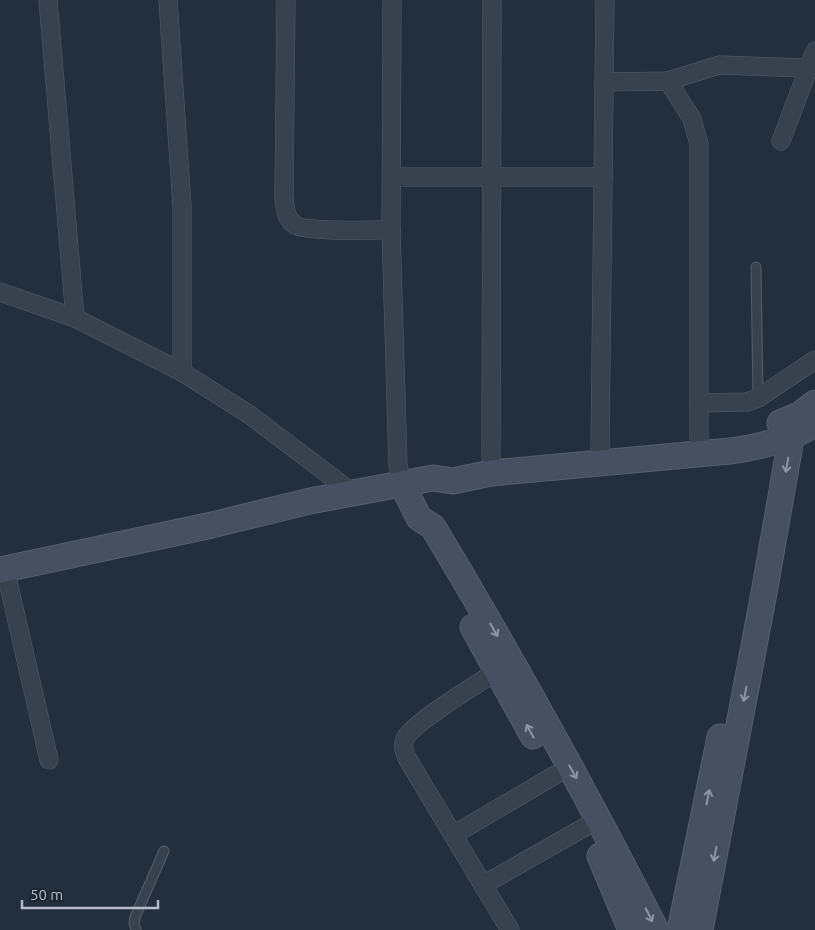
<svg xmlns="http://www.w3.org/2000/svg" width="815" height="930" viewBox="0 0 815 930" font-family="Ubuntu,sans-serif">
<rect width="100%" height="100%" fill="#242f3e"/>
<g fill="none" stroke-linecap="round" stroke-linejoin="round">
<!-- lane casing -->
<g stroke="#565f6c" stroke-width="11">
<g id="lane">
<path d="M756,267L758,398"/>
<path d="M136,930L134,923L135,917L164,851"/>
</g>
</g>
<!-- street casing -->
<g stroke="#565f6c" stroke-width="19">
<g id="street">
<path d="M48,0L75,318"/>
<path d="M168,0L182,206V372"/>
<path d="M286,0L284,196C285,207 285,218 295,225C306,232 374,230 391,230"/>
<path d="M392,0L391,230L398,465L402,484"/>
<path d="M668,81L692,119L699,144V439"/>
<path d="M604,82L668,81L719,65L809,68"/>
<path d="M781,141L815,51"/>
<path d="M392,177H603"/>
<path d="M0,292L75,318L182,372L250,415L353,493"/>
<path d="M699,403L747,402L758,398L815,360"/>
<path d="M600,449L605,0"/>
<path d="M491,458L492,0"/>
<path d="M5,569L49,760"/>
<path d="M497,671C479,683 412,723 405,739C402,745 404,751 407,758L510,930"/>
<path d="M453,835L555,775"/>
<path d="M483,885L585,827"/>
</g>
</g>
<!-- secondary casing -->
<g stroke="#565f6c" stroke-width="27">
<g id="secondary">
<path d="M780,423L799,415L815,403"/>
<path d="M402,484L419,518L433,527C512,658 586,793 656,930"/>
<path d="M0,570L212,525L310,501L433,478L453,481L491,473L730,451C761,447 789,440 815,424"/>
<path d="M473,627L533,736"/>
<path d="M600,856L631,930"/>
<path d="M680,930L720,737"/>
<path d="M700,930L764,593L794,422"/>
</g>
</g>
<!-- lane -->
<use href="#lane" stroke="#38414e" stroke-width="9"/>
<!-- street -->
<use href="#street" stroke="#38414e" stroke-width="18"/>
<!-- secondary -->
<use href="#secondary" stroke="#465061" stroke-width="25"/>
</g>
<!-- one-way arrows -->
<defs><path id="oneway-shaft" d="M-6 0H5M1.5-3L5.5 0L1.5 3" fill="none" stroke-width="1.6" stroke-linecap="round" stroke-linejoin="round" transform="scale(1.25)"/></defs>
<g stroke="#8e96a5">
<use href="#oneway-shaft" transform="translate(787 465) rotate(100)"/>
<use href="#oneway-shaft" transform="translate(494 630) rotate(60)"/>
<use href="#oneway-shaft" transform="translate(745 694) rotate(101)"/>
<use href="#oneway-shaft" transform="translate(530 731) rotate(-119)"/>
<use href="#oneway-shaft" transform="translate(573 772) rotate(61)"/>
<use href="#oneway-shaft" transform="translate(708 797) rotate(-79)"/>
<use href="#oneway-shaft" transform="translate(715 854) rotate(101)"/>
<use href="#oneway-shaft" transform="translate(649 915) rotate(63)"/>
</g>
<!-- scale -->
<path d="M22 900v8h136v-8" fill="none" stroke="#b4bcc9" stroke-width="2.5"/>
<text x="30" y="900" font-size="15" fill="#b4bcc9" stroke="#1d2633" stroke-width="4" paint-order="stroke">50 m</text>
</svg>
